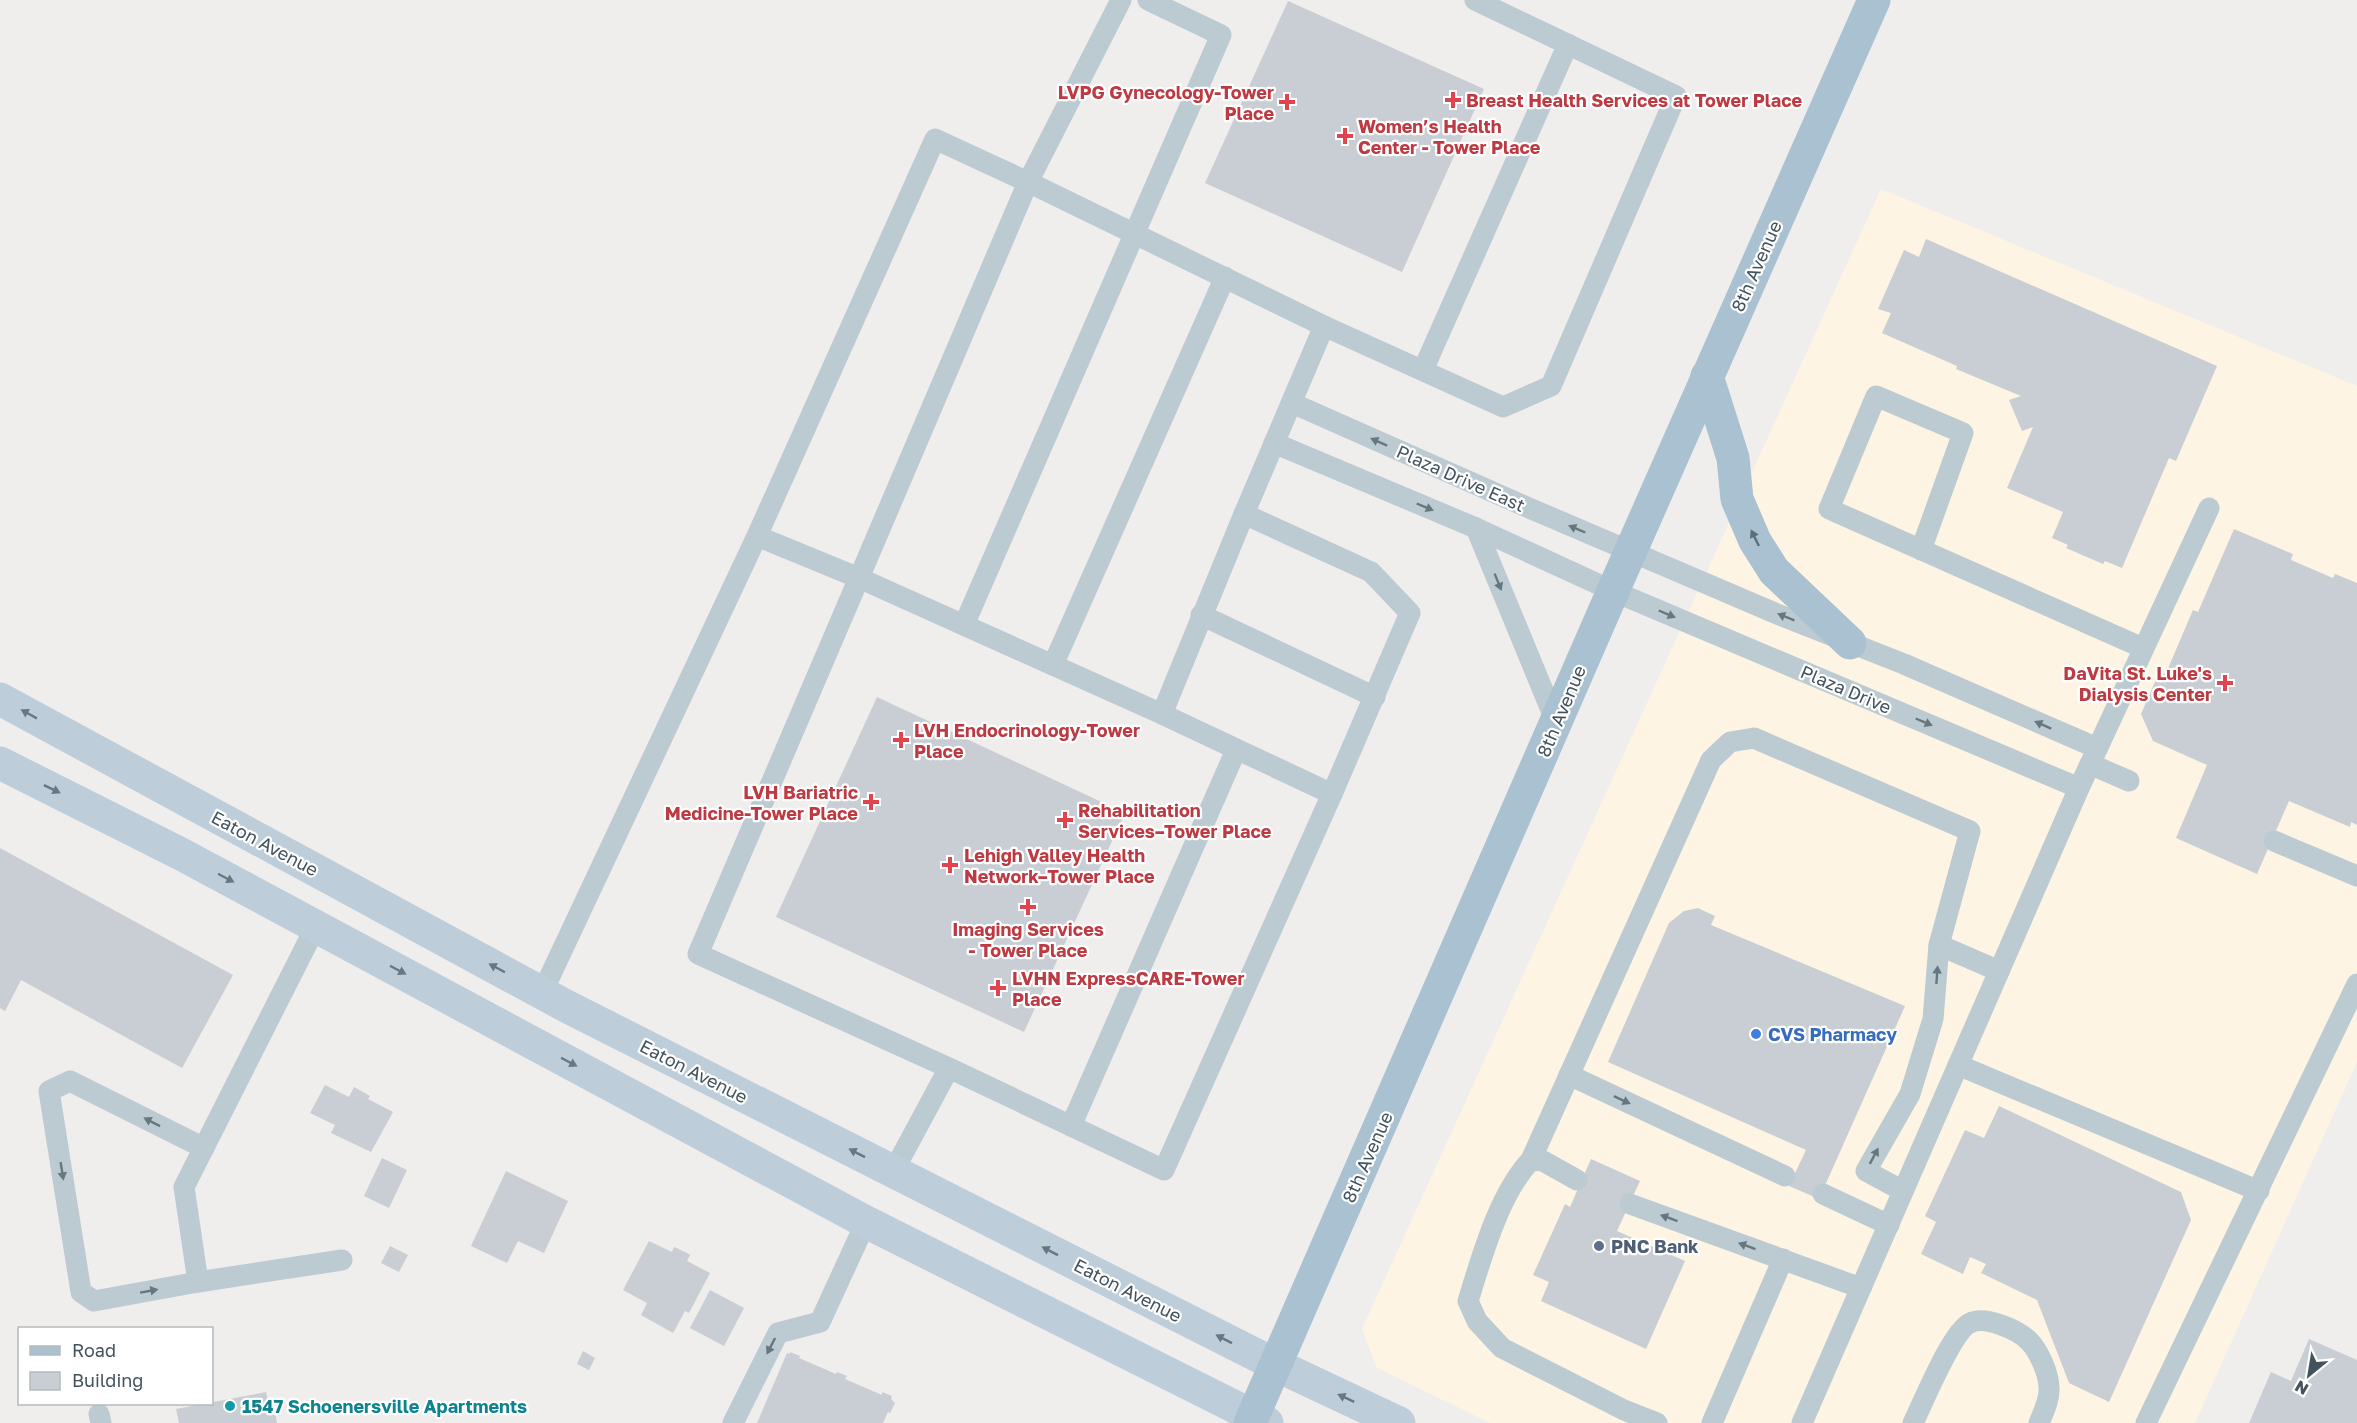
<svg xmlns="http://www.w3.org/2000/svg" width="2357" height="1423" viewBox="0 0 2357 1423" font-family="'Golos Text',sans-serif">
<rect width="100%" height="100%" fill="#f0eded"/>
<!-- commercial -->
<path fill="#fef4e3" d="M1881,189L2357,386V1062L2195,1423H1490L1377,1368L1362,1329Z"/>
<!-- building -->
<g fill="#c8ced3">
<path d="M1288,1L1484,89L1402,272L1205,183Z"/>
<path d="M1926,239L2217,366L2176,461L2169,458L2122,568L2105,561L2103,564L2066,548L2068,545L2052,538L2063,512L2007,488L2033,427L2022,431L2009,400L2021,396L1956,369L1957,366L1882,333L1891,313L1878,309L1904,250L1919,257Z"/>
<path d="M2234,529L2293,554L2291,560L2333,578L2335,574L2357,583V825L2351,822L2350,827L2289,801L2257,874L2176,838L2207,765L2153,741L2141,714L2158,675L2166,673L2193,610L2198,612Z"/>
<path d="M877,697L1125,813L1024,1032L776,917Z"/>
<path d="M0,848L233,975L182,1068L21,980L5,1011L0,1008Z"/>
<path d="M1698,908L1715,916L1711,925L1905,1006L1819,1199L1789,1186L1806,1150L1608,1062L1669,923L1684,911Z"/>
<path d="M325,1085L349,1097L354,1087L370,1096L368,1099L393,1112L371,1152L331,1133L335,1125L310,1113Z"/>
<path d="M1999,1106L2181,1192L2191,1220L2109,1402L2069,1383L2037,1300L1981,1273L1986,1264L1970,1257L1963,1274L1921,1254L1936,1222L1925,1216L1965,1130L1984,1138Z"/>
<path d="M382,1158L407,1170L389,1208L364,1196Z"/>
<path d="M1591,1159L1640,1181L1617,1231L1685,1261L1646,1349L1541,1301L1549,1282L1533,1275L1565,1204L1570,1207Z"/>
<path d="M506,1171L568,1201L544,1253L518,1241L507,1263L471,1246Z"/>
<path d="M649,1241L672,1252L674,1247L687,1253L690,1255L687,1261L710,1273L689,1313L685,1311L673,1333L641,1315L647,1303L623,1290Z"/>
<path d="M390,1246L408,1255L399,1272L381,1263Z"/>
<path d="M710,1290L744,1308L724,1346L690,1328Z"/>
<path d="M2309,1339L2357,1360V1423H2249L2271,1372L2291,1381Z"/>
<path d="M583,1351L595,1358L589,1370L577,1364Z"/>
<path d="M790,1352L800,1356L799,1358L836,1374L837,1372L847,1376L845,1379L882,1395V1392L892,1396L891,1399L895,1403L890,1413L888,1412L883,1423H757L787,1353L790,1354Z"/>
<path d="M266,1392L271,1413L275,1412L277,1423H179L176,1409Z"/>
</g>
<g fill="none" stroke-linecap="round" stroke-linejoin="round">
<!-- lane -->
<g stroke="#bccad2" stroke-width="21">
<path d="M1121,0L1028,182L1324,326L1503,407L1551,386L1676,96L1475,0"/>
<path d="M1423,370L1568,44"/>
<path d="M1292,403L1529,508L1782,616L1904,664L2097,748"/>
<path d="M1274,443L1476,528L1613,591L2079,788"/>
<path d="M1244,514L1324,326"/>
<path d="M1476,528L1556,722"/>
<path d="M1921,550L1963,433L1876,396L1829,509L2143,648"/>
<path d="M1201,615L1375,697"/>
<path d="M964,625L1221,35L1148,0"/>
<path d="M1053,665L1225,277"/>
<path d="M1162,714L1332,794"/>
<path d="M2090,764L2129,781"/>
<path d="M2274,841L2357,876"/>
<path d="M316,926L184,1187L198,1282L342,1260"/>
<path d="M542,993L757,536L935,139L1028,182L859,578L757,536"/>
<path d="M1958,1065L2259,1191"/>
<path d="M1569,1075L1785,1176"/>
<path d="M1071,1126L1236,750"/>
<path d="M1531,1160L1711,760L1730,742L1754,738L1970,831L1939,945L1999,971"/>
<path d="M893,1172L949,1068L1164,1170L1332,794L1410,613L1371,572L1244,514L1162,714L859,578L698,954L949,1068"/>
<path d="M1577,1180L1543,1161L1531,1160C1499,1194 1482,1256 1468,1301L1477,1321L1502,1348L1624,1410L1657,1423"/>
<path d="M1903,1191L1866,1171L1910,1094L1933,1019L1939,945"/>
<path d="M1823,1194L1889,1225"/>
<path d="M1630,1204L1861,1288"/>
<path d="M198,1282L94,1301L81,1292L49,1091L70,1081L204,1148"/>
<path d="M99,1414L101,1423"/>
<path d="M733,1423L778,1333L820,1322L866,1222"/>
<path d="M1712,1423L1783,1259"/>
<path d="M1802,1423L2079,788L2209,508"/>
<path d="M1913,1423C1923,1403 1952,1331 1970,1323C1985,1315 2018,1330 2029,1341C2039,1351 2049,1374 2049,1388C2050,1399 2043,1413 2039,1423"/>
<path d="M2146,1423L2357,984"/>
</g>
<!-- secondary -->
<g stroke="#bdcdd9" stroke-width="33">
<path d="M0,699L566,1006L1276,1365L1399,1423"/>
<path d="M0,763L181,854L866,1222L1267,1423"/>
</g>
<!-- primary -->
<g stroke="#a9c1d0" stroke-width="33">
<path d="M1707,376L1733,458L1737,499L1755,541L1774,571L1850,643"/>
<path d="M1250,1423L1613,591L1874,0"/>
</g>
</g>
<!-- one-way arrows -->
<defs><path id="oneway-solid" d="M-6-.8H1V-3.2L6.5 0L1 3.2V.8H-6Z" transform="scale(1.5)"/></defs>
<g fill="#677780">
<use href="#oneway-solid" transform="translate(1379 442) rotate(-156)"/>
<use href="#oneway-solid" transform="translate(1425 507) rotate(23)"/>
<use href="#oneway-solid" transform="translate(1577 529) rotate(-157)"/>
<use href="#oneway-solid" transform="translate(1498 582) rotate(68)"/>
<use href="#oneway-solid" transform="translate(1667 614) rotate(23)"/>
<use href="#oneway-solid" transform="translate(1786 617) rotate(-158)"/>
<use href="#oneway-solid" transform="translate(1924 722) rotate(23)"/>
<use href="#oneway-solid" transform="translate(2043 725) rotate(-156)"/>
<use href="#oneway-solid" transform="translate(1937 975) rotate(-86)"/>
<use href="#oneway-solid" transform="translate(1622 1100) rotate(25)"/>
<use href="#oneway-solid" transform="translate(152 1122) rotate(-153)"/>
<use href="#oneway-solid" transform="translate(1874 1156) rotate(-62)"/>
<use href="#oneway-solid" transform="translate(62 1171) rotate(81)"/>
<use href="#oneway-solid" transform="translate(1669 1218) rotate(-160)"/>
<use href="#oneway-solid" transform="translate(1747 1246) rotate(-160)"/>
<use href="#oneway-solid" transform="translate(149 1291) rotate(-10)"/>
<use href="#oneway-solid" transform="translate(771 1346) rotate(117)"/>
</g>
<use fill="#5c6e7a" href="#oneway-solid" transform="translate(1755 538) rotate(-116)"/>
<g fill="#687882">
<use href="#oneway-solid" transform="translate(29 714) rotate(-151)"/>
<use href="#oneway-solid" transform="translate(52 789) rotate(26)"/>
<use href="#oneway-solid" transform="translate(226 878) rotate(28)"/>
<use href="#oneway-solid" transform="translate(497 968) rotate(-152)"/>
<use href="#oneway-solid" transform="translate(398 970) rotate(28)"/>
<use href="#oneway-solid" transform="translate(569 1062) rotate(28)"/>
<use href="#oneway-solid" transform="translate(857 1153) rotate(-153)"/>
<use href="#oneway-solid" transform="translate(1050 1251) rotate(-153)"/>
<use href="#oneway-solid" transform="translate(1224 1339) rotate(-153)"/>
<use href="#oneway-solid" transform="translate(1346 1398) rotate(-155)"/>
</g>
<!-- markers -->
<g fill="#e0444e" stroke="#fff" stroke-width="2">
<path d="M1450 91h6v6h6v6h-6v6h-6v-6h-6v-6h6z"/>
<path d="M1284 93h6v6h6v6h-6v6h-6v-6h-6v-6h6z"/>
<path d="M1342 127h6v6h6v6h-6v6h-6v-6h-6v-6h6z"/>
<path d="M2222 674h6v6h6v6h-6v6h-6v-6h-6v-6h6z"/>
<path d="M898 731h6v6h6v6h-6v6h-6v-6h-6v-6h6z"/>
<path d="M868 793h6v6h6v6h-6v6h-6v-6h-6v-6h6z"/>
<path d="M1062 811h6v6h6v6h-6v6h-6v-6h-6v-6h6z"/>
<path d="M947 856h6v6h6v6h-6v6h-6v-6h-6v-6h6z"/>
<path d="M1025 898h6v6h6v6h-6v6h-6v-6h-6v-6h6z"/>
<path d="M995 979h6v6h6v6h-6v6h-6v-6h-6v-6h6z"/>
</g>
<circle fill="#3f7fe0" stroke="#fff" stroke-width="2" cx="1756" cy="1034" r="6"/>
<circle fill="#5c6f8a" stroke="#fff" stroke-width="2" cx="1599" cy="1246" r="6"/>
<circle fill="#0f9aa8" stroke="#fff" stroke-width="2" cx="230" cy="1406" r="6"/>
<g text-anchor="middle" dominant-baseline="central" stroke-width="4.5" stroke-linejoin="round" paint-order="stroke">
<!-- health labels -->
<g font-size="18" font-weight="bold" fill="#be3a42" stroke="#fff" text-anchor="start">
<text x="1274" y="92" text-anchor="end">LVPG Gynecology-Tower<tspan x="1274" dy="21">Place</tspan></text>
<text x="1466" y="100">Breast Health Services at Tower Place</text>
<text x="1358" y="126">Women’s Health<tspan x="1358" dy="21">Center - Tower Place</tspan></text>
<text x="2212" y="673" text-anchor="end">DaVita St. Luke's<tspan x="2212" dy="21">Dialysis Center</tspan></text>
<text x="914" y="730">LVH Endocrinology-Tower<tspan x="914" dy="21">Place</tspan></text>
<text x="858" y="792" text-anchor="end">LVH Bariatric<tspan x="858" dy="21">Medicine-Tower Place</tspan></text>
<text x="1078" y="810">Rehabilitation<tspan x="1078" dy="21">Services–Tower Place</tspan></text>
<text x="964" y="855">Lehigh Valley Health<tspan x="964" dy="21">Network–Tower Place</tspan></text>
<text x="1028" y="929" text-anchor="middle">Imaging Services<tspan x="1028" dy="21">- Tower Place</tspan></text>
<text x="1012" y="978">LVHN ExpressCARE-Tower<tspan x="1012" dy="21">Place</tspan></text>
</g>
<!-- street labels -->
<g font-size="18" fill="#43535d" stroke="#fff">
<text transform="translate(1756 266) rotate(-66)">8th Avenue</text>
<text transform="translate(1461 478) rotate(24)">Plaza Drive East</text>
<text transform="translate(1846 689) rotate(23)">Plaza Drive</text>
<text transform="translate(1561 711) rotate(-67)">8th Avenue</text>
<text transform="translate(265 843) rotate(28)">Eaton Avenue</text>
<text transform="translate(694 1071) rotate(27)">Eaton Avenue</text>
<text transform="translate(1367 1157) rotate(-66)">8th Avenue</text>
<text transform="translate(1128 1290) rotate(27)">Eaton Avenue</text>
</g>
<!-- shop labels -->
<g font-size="18" font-weight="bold" fill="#366cbe" stroke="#fff" text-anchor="start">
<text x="1768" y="1034">CVS Pharmacy</text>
</g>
<!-- service labels -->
<g font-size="18" font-weight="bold" fill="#4e5e75" stroke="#fff" text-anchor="start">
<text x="1611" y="1246">PNC Bank</text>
</g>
<!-- culture labels -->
<g font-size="18" font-weight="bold" fill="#0d838f" stroke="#fff" text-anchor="start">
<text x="242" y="1406">1547 Schoenersville Apartments</text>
</g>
</g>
<!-- legend -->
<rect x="18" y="1327" width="195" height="78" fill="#ffffff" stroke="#b4babe" stroke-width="1.5"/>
<rect x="30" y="1346" width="30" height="9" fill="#a9c1d0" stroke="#b4babe" stroke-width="1.5"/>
<text x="72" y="1357" font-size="18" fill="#43535d">Road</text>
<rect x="30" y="1372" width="30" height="18" fill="#c8ced3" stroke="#b4babe" stroke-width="1.5"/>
<text x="72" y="1387" font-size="18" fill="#43535d">Building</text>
<!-- north arrow -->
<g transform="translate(2309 1375) rotate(210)" stroke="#ffffff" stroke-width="4.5" paint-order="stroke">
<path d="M0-4.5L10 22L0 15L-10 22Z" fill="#43535d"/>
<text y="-9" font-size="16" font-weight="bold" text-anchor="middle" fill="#43535d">N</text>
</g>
</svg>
